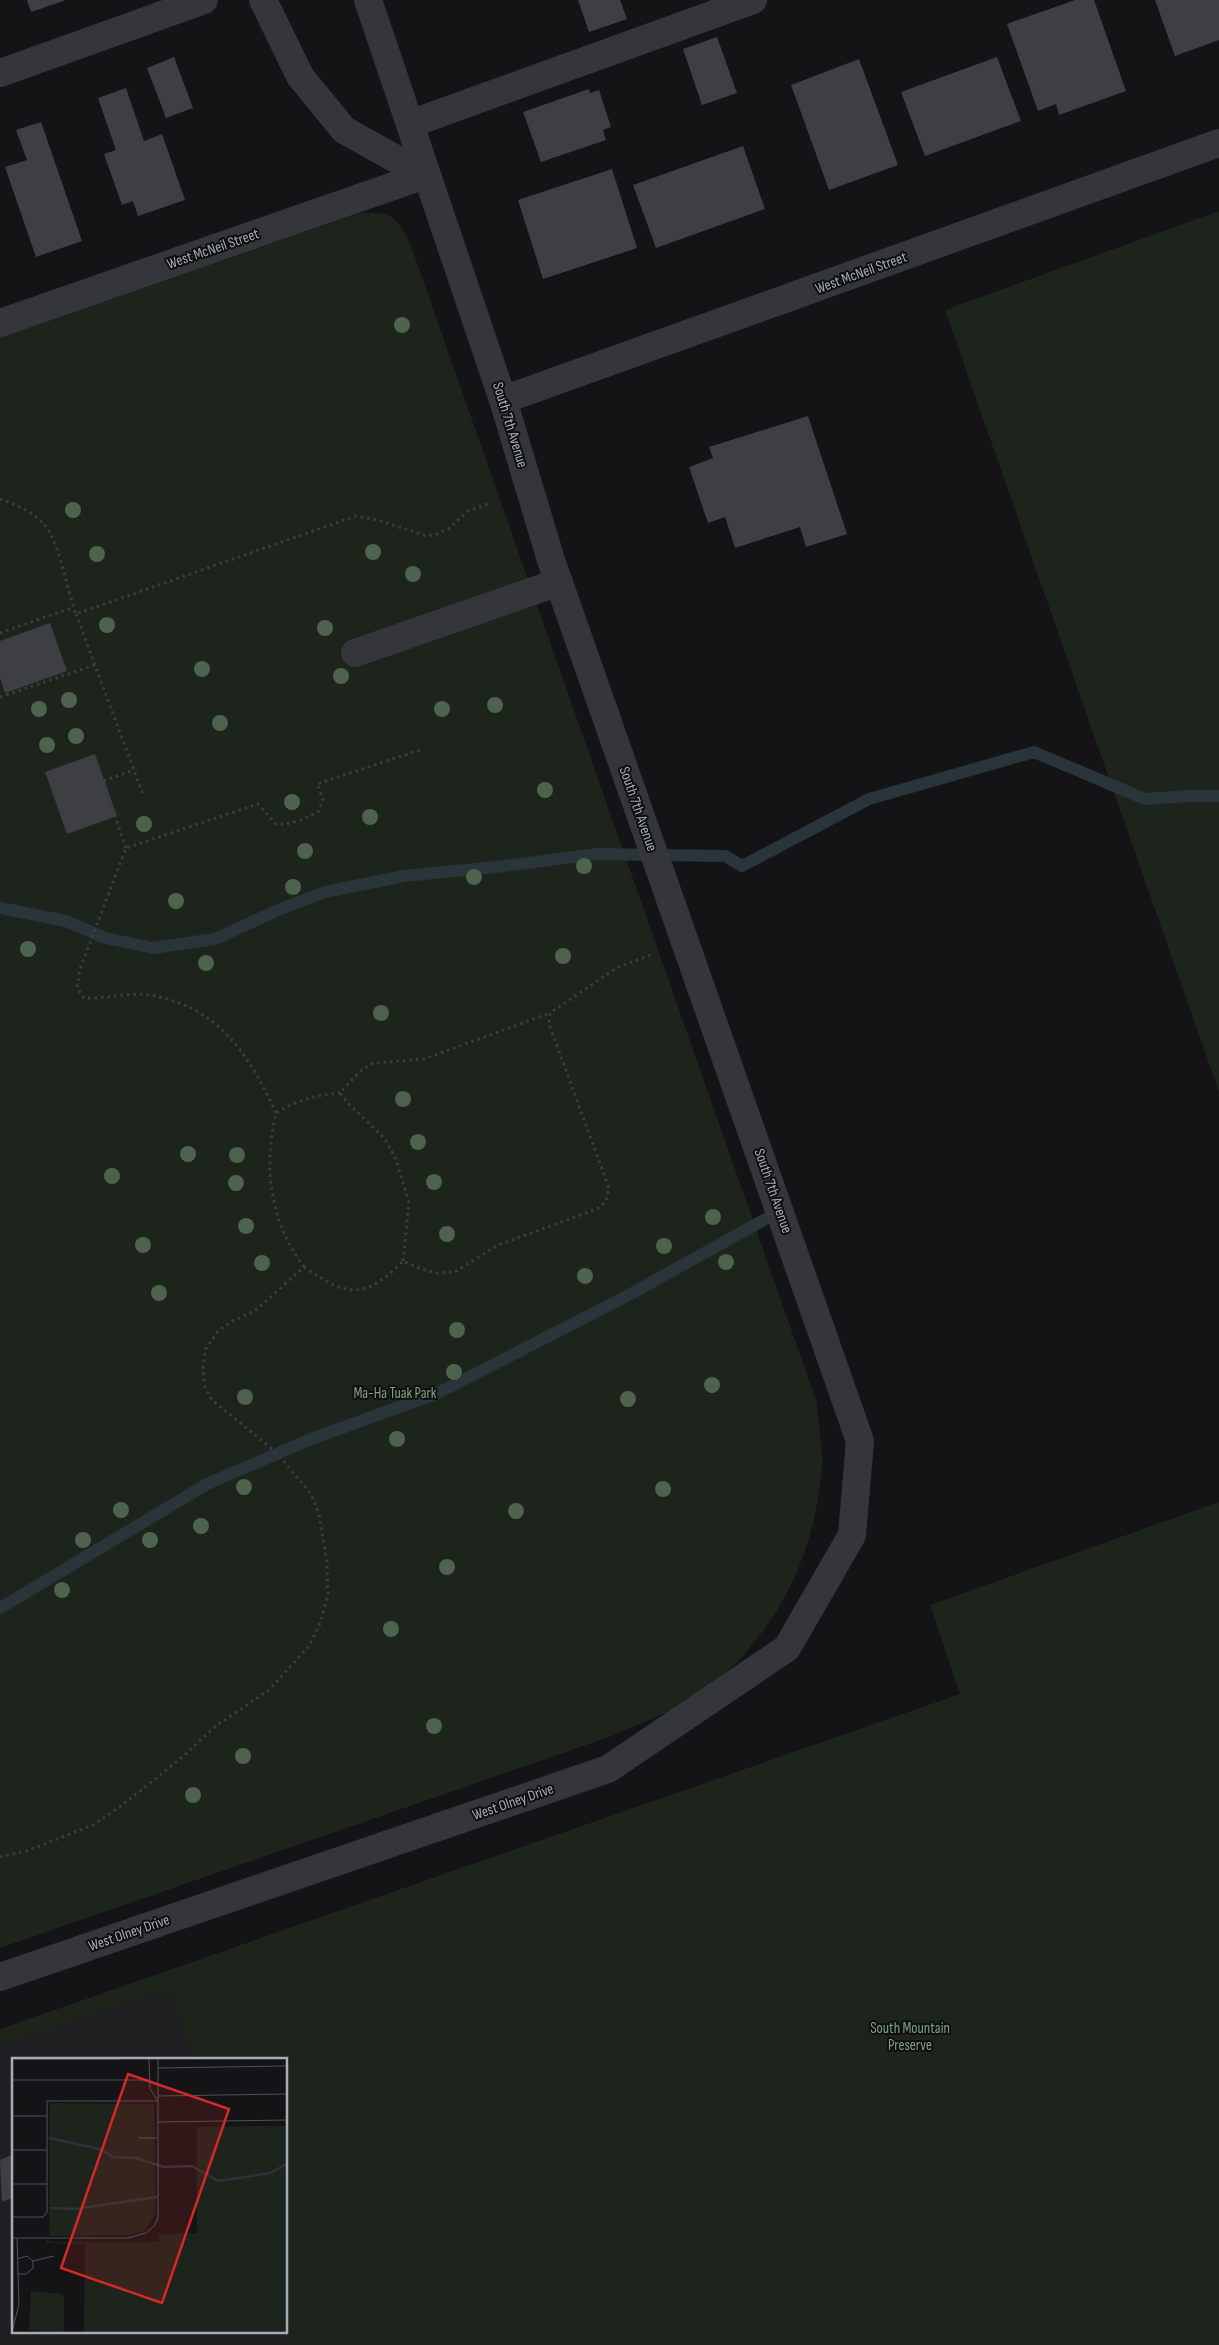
<svg xmlns="http://www.w3.org/2000/svg" width="1219" height="2345" viewBox="0 0 1219 2345" font-family="'Sofia Sans Condensed',sans-serif">
<rect width="100%" height="100%" fill="#141416"/>
<!-- built -->
<path fill="#202023" d="M171,1990L193,2059H14V2331H283L287,2345H0V2046Z"/>
<!-- green -->
<g fill="#1c241c">
<path d="M1219,211V1092L945,310Z"/>
<path d="M360,213C392,212 395,215 410,243L817,1403C818,1423 823,1446 822,1467C814,1565 771,1643 692,1701C685,1705 675,1708 668,1712C649,1720 630,1728 612,1736L0,1948V337Z"/>
<path d="M1219,1502V2345H287L283,2331H286V2059H193L170,1990L0,2046V2029L960,1694L930,1605Z"/>
</g>
<g fill="none" stroke-linecap="round" stroke-linejoin="round">
<!-- stream -->
<g stroke="#29353a" stroke-width="12">
<path d="M0,908L66,921L105,938L153,948L215,939L278,910L325,892L404,876L496,867L597,854L725,856L742,866L869,799L1034,752L1145,799L1188,796H1219"/>
<path d="M0,1608L207,1484L311,1439L438,1393L627,1296L780,1211"/>
</g>
</g>
<!-- building -->
<g fill="#3e3f43">
<path d="M27,0H66L31,12Z"/>
<path d="M578,0H620L627,19L589,32Z"/>
<path d="M1075,0H1094L1126,91L1059,115L1056,104L1038,111L1007,24Z"/>
<path d="M1155,0H1219V40L1175,56Z"/>
<path d="M717,37L737,93L702,105L683,49Z"/>
<path d="M174,57L193,108L166,118L147,68Z"/>
<path d="M997,57L1021,121L925,156L901,92Z"/>
<path d="M859,59L898,165L829,190L791,85Z"/>
<path d="M126,88L144,141L162,134L185,200L138,216L133,201L122,205L104,154L116,150L98,98Z"/>
<path d="M589,89L590,93L599,90L611,127L603,130L606,140L541,162L523,112Z"/>
<path d="M41,122L82,241L36,257L5,167L27,160L16,130Z"/>
<path d="M743,146L765,209L656,248L633,185Z"/>
<path d="M612,169L637,248L543,279L518,200Z"/>
<path d="M808,416L847,534L806,547L800,527L735,548L725,517L708,523L689,467L713,458L709,447Z"/>
<path d="M50,623L67,671L5,693L0,678V641Z"/>
<path d="M95,754L117,816L67,834L45,772Z"/>
<path d="M14,2154V2197L2,2202L0,2160Z"/>
</g>
<g fill="none" stroke-linecap="round" stroke-linejoin="round">
<!-- path -->
<g stroke="#3a3e42" stroke-width="3" stroke-dasharray="2.5 4" stroke-linecap="butt">
<path d="M0,499C18,505 41,515 50,533C62,557 67,588 76,614L356,516L378,520L426,536L437,534L448,529L468,511L491,503"/>
<path d="M76,614L144,797"/>
<path d="M0,633L74,607"/>
<path d="M0,697L95,665"/>
<path d="M126,848L103,781L134,770"/>
<path d="M276,1113C249,1054 218,1006 149,995C128,992 105,999 84,998L77,988L80,969L126,848L258,804L276,824C292,825 305,819 319,811L323,799L317,784L420,750"/>
<path d="M403,1261L409,1203L396,1159L385,1139L348,1103L340,1093L359,1072L373,1063L424,1059L550,1013"/>
<path d="M304,1267C270,1222 263,1168 276,1113C297,1100 316,1095 340,1093"/>
<path d="M0,1857L26,1851L93,1825L121,1806L180,1759L217,1725L269,1690L309,1646L321,1621L328,1594L327,1563L319,1514L311,1494L277,1453L212,1400L205,1387L203,1370L205,1350L218,1331L232,1321L255,1311L304,1267C347,1297 365,1300 403,1261L421,1269L437,1273L455,1272L498,1245L597,1209L606,1201L609,1188L549,1024L550,1013L618,967L651,955"/>
</g>
<!-- minor -->
<g stroke="#35363b" stroke-width="28">
<path d="M263,0L300,76L344,130L425,175"/>
<path d="M0,73L204,0"/>
<path d="M410,124L753,0"/>
<path d="M0,323L425,175"/>
<path d="M503,400L1219,143"/>
<path d="M355,653L559,582"/>
<path d="M0,1977L608,1769L787,1648L852,1535L860,1441L551,560L503,400L368,0"/>
</g>
</g>
<!-- trees -->
<g fill="#4e634d">
<circle cx="402" cy="325" r="8"/>
<circle cx="73" cy="510" r="8"/>
<circle cx="373" cy="552" r="8"/>
<circle cx="97" cy="554" r="8"/>
<circle cx="413" cy="574" r="8"/>
<circle cx="107" cy="625" r="8"/>
<circle cx="325" cy="628" r="8"/>
<circle cx="202" cy="669" r="8"/>
<circle cx="341" cy="676" r="8"/>
<circle cx="69" cy="700" r="8"/>
<circle cx="495" cy="705" r="8"/>
<circle cx="39" cy="709" r="8"/>
<circle cx="442" cy="709" r="8"/>
<circle cx="220" cy="723" r="8"/>
<circle cx="76" cy="736" r="8"/>
<circle cx="47" cy="745" r="8"/>
<circle cx="545" cy="790" r="8"/>
<circle cx="292" cy="802" r="8"/>
<circle cx="370" cy="817" r="8"/>
<circle cx="144" cy="824" r="8"/>
<circle cx="305" cy="851" r="8"/>
<circle cx="584" cy="866" r="8"/>
<circle cx="474" cy="877" r="8"/>
<circle cx="293" cy="887" r="8"/>
<circle cx="176" cy="901" r="8"/>
<circle cx="28" cy="949" r="8"/>
<circle cx="563" cy="956" r="8"/>
<circle cx="206" cy="963" r="8"/>
<circle cx="381" cy="1013" r="8"/>
<circle cx="403" cy="1099" r="8"/>
<circle cx="418" cy="1142" r="8"/>
<circle cx="188" cy="1154" r="8"/>
<circle cx="237" cy="1155" r="8"/>
<circle cx="112" cy="1176" r="8"/>
<circle cx="434" cy="1182" r="8"/>
<circle cx="236" cy="1183" r="8"/>
<circle cx="713" cy="1217" r="8"/>
<circle cx="246" cy="1226" r="8"/>
<circle cx="447" cy="1234" r="8"/>
<circle cx="143" cy="1245" r="8"/>
<circle cx="664" cy="1246" r="8"/>
<circle cx="726" cy="1262" r="8"/>
<circle cx="262" cy="1263" r="8"/>
<circle cx="585" cy="1276" r="8"/>
<circle cx="159" cy="1293" r="8"/>
<circle cx="457" cy="1330" r="8"/>
<circle cx="454" cy="1372" r="8"/>
<circle cx="712" cy="1385" r="8"/>
<circle cx="245" cy="1397" r="8"/>
<circle cx="628" cy="1399" r="8"/>
<circle cx="397" cy="1439" r="8"/>
<circle cx="244" cy="1487" r="8"/>
<circle cx="663" cy="1489" r="8"/>
<circle cx="121" cy="1510" r="8"/>
<circle cx="516" cy="1511" r="8"/>
<circle cx="201" cy="1526" r="8"/>
<circle cx="83" cy="1540" r="8"/>
<circle cx="150" cy="1540" r="8"/>
<circle cx="447" cy="1567" r="8"/>
<circle cx="62" cy="1590" r="8"/>
<circle cx="391" cy="1629" r="8"/>
<circle cx="434" cy="1726" r="8"/>
<circle cx="243" cy="1756" r="8"/>
<circle cx="193" cy="1795" r="8"/>
</g>
<g text-anchor="middle" dominant-baseline="central" stroke-width="4" stroke-linejoin="round" paint-order="stroke">
<!-- street labels -->
<g font-size="15" fill="#a5adb7" stroke="#0f0f11">
<text transform="translate(213 249) rotate(-19)">West McNeil Street</text>
<text transform="translate(861 273) rotate(-20)">West McNeil Street</text>
<text transform="translate(510 425) rotate(73)">South 7th Avenue</text>
<text transform="translate(638 809) rotate(71)">South 7th Avenue</text>
<text transform="translate(773 1191) rotate(71)">South 7th Avenue</text>
<text transform="translate(513 1802) rotate(-19)">West Olney Drive</text>
<text transform="translate(129 1933) rotate(-19)">West Olney Drive</text>
</g>
<!-- park labels -->
<g font-size="15" fill="#7da37a" stroke="#0f0f11">
<text x="395" y="1393">Ma-Ha Tuak Park</text>
<text x="910" y="2028">South Mountain<tspan x="910" dy="17">Preserve</tspan></text>
</g>
</g>
<!-- overview -->
<g transform="translate(12 2058)">
<rect width="275" height="275" fill="#141416"/>
<path d="M38,45L142,46L143,156L132,173L117,177L37,178ZM275,68V274H72L73,186L34,185L36,180L38,184H147V176L185,175V69ZM19,233L50,236L52,239V274L17,272Z" fill="#1c241c"/>
<path fill="none" stroke="#29353a" stroke-width="2.5" d="M37,80L88,91L101,99L124,100L152,109L180,108L206,123L258,115L275,106M38,150L63,151L145,139"/>
<path fill="none" stroke="#4e5156" stroke-width="1" d="M0,1H108M137,1L138,31L146,43M146,10L275,8M0,22H137M146,38L275,36M0,58H35M146,64L275,62M126,80H145M0,92H35M0,126H35M0,159H31L35,154V43H146M0,180H116L134,175L142,168L146,160V1M5,201L15,198L21,203V210L14,216H6M21,203L42,198M0,274L7,246L5,180"/>
<path fill="#d62828" fill-opacity="0.15" stroke="#d62828" stroke-width="2.5" d="M116,16L217,51L150,245L49,210Z"/>
<rect width="275" height="275" fill="none" stroke="#a5adb7" stroke-width="2.5"/>
</g>
</svg>
